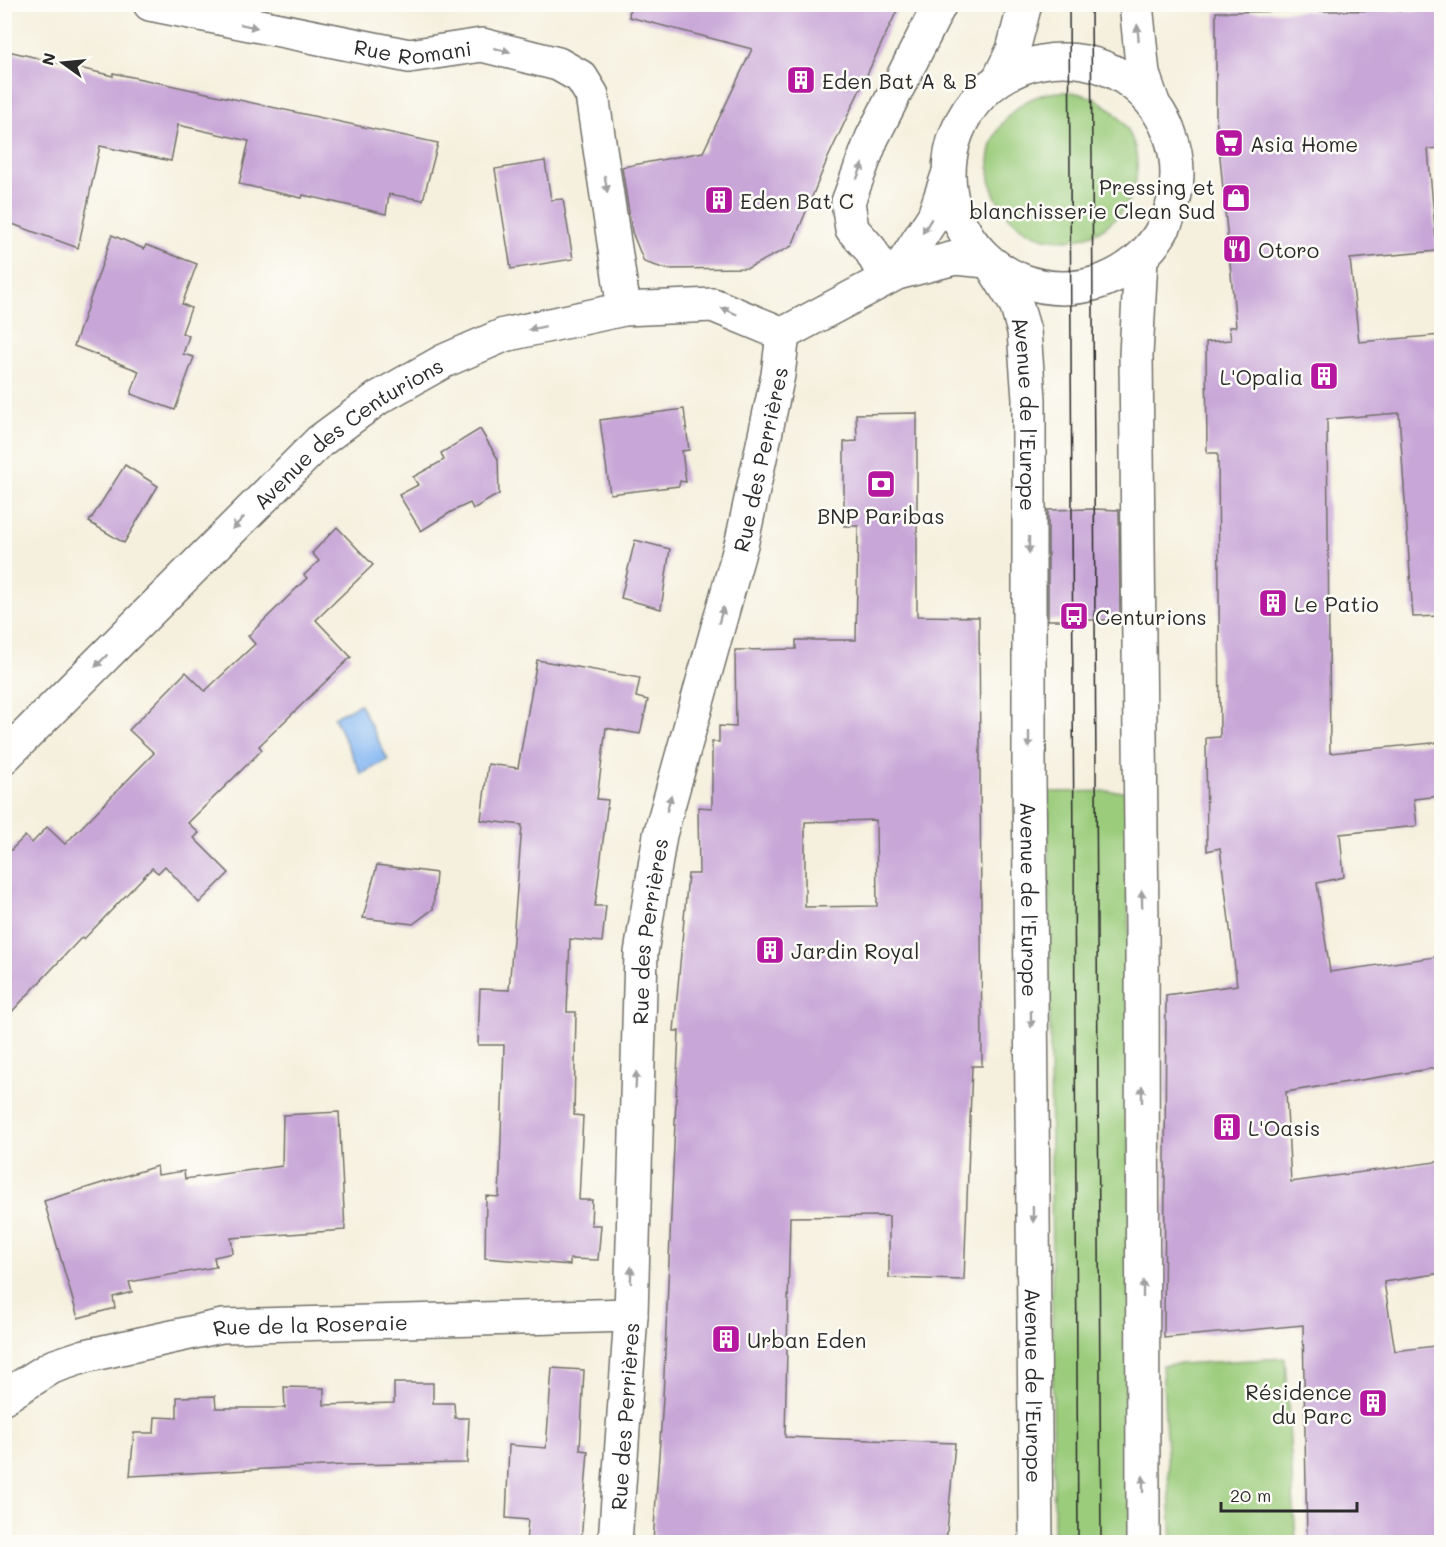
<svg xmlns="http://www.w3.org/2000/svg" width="1446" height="1547" viewBox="0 0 1446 1547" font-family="Mali,sans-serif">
<rect width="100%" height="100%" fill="#fdfcf7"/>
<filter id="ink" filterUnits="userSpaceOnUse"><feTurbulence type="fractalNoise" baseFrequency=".0167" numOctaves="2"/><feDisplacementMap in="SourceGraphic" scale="12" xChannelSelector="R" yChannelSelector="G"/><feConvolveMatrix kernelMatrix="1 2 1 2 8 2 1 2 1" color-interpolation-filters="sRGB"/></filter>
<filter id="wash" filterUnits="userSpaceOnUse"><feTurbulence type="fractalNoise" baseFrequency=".008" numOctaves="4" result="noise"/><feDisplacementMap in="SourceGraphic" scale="24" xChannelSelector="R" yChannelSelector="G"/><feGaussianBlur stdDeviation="1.35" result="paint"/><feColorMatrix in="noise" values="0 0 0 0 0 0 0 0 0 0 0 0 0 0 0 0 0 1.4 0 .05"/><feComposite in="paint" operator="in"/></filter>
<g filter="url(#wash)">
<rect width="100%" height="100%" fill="#f5f0de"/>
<!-- green -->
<g fill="#9bcc7c" stroke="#637c54" stroke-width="1.5">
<circle cx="1063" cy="166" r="74"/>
<path d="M1128,791L1131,1542H1054L1048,792Z"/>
<path d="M1285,1358L1296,1542H1172L1162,1365Z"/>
</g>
<!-- water -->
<path fill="#86b8f2" stroke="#58728e" stroke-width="1.5" d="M360,704L388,760L361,774L334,717Z"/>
<g id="blocks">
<!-- building -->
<g fill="#c8a6d7" fill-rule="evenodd">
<path d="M630,4H900L827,160L792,246L748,268L666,269L644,262L632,232L622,167L703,152L752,49L629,17Z"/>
<path d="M1440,10L1442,148L1428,149L1437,251L1350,259L1359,342L1442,335V616L1413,617L1399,413L1327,419L1330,753L1442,742V796L1414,799L1417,826L1340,834L1344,877L1317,883L1330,972L1442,956V1067L1286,1092L1291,1182L1442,1161V1273L1384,1282L1395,1351L1442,1345V1542H1307L1303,1325L1164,1338L1166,995L1237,985L1220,848L1207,851L1206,738L1220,737L1218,453H1207L1206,342L1231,340L1229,327H1236L1216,115V12Z"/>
<path d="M4,50L113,76V73L165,84L438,143L423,200L389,194L386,214L303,195L302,198L239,184L249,141L178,125L171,161L100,146L78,248L4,221Z"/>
<path d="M545,161L551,200L563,199L573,259L511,269L495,169Z"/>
<path d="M112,235L144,249L146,245L197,264L182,304L191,308L182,333L189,336L183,354L194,357L175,410L131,394L139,371L74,346Z"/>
<path d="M684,409L689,450L682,451L686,482L680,481L679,486L610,494L600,420Z"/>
<path d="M917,413V616L979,617L982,1066H972L964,1280L889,1278V1216L790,1217L785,1437L955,1443L946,1542H653L663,1398L679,1031H674L688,874H699L698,807L712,808V742H719V726L736,727L735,650L796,649V640H856L858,526H844V442L857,441L856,414ZM876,820L877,906L805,907V822Z"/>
<path d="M480,429L498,459L499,494L473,509L470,503L451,512L421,531L399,495L418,485L413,477L444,460L441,453Z"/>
<path d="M125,465L158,486L124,543L89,522Z"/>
<path d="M1093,509L1119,510L1120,620H1048V510Z"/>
<path d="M337,527L373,565L316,620L351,657L259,746L262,750L188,823L199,833L194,838L229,873L199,903L165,866L158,873L152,868L84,939L82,937L4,1020V857L25,836L32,843L47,827L65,844L154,753L129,730L186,672L205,691L255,644L248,636L307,578L304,575L319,561L312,553Z"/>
<path d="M635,540L670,549L661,609L621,598Z"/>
<path d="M537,660L640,678L636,697L648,700L640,734L606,728L597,799L608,800L595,906H606L602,942L570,939L567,1012H576L574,1115L583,1116L579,1200H592L591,1225H601L598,1260L570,1259V1265L485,1258L486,1196L499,1197L504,1045H478L480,989L509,990L522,825L481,820L488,764L518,768Z"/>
<path d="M377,865L436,873L433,909L413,924L363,918Z"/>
<path d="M339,1112L345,1230L231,1238L233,1253L214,1257L216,1267L129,1282L132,1292L113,1297L115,1308L78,1318L44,1201L157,1166L158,1175L184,1171L185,1179L282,1166L283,1115Z"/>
<path d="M552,1368L584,1370L580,1450L588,1451L581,1542H526L528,1520L506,1518L509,1445L546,1448Z"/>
<path d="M394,1383H433V1403H454L455,1418H469L467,1463L344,1465L130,1476L134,1433H154L155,1417L177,1418V1397L215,1396L216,1408H285L284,1387L324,1388V1405L394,1403Z"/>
</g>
</g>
</g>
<g filter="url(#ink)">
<use href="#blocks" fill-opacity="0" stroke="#72706a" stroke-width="1.5"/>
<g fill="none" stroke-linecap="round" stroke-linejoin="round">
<!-- minor casing -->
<g stroke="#72706a" stroke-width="36">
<g id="minor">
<path id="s1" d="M150,4L409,56L482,45L558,64L581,77L592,95L624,309"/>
<path d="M897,273L934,216L948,175"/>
<path d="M886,278L870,249L852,229L848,202L872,138L940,4"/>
<path d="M783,334L897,273L955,258L987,261"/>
<path id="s2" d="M4,757L320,441L378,398L444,361L504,335L624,309L713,305L783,334"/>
<path id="s3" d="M4,1397L52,1367L85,1356L222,1326L631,1315"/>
<path id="s4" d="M615,1542L631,1315L641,953L660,835L742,541L778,375L783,334"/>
</g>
</g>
<!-- major casing -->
<g stroke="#72706a" stroke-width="36">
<g id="major">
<path d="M1136,4L1143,74L1153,103"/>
<circle cx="1063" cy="174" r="114"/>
<path d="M1000,77L1013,50L1025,4"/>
<path d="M1141,258L1136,355L1142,925L1143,1542"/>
<path id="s5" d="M991,264L1016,304L1024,331L1029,399V775L1036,1542"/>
</g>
</g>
<!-- minor -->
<use href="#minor" stroke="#fff" stroke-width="33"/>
<!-- major -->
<use href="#major" stroke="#fff" stroke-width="33"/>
<!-- tram -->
<g stroke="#2b2b2b" stroke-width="1.5">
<path d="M1069,4L1078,1542"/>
<path d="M1091,4L1101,1542"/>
</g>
</g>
<!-- one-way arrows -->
<defs><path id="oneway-solid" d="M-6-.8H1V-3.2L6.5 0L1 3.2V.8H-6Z" transform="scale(1.5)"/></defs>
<g fill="#a0a0a0">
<use href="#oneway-solid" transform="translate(249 26) rotate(12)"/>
<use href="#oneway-solid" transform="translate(1138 33) rotate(-95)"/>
<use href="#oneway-solid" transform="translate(502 50) rotate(14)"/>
<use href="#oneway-solid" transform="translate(860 171) rotate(-69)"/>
<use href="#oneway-solid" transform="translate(606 184) rotate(81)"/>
<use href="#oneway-solid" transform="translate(927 226) rotate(121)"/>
<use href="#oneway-solid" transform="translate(729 311) rotate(-157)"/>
<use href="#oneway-solid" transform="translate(537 328) rotate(168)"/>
<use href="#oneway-solid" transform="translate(238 523) rotate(135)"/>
<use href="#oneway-solid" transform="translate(1029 545) rotate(90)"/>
<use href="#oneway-solid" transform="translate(721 615) rotate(-74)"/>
<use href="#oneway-solid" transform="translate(101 661) rotate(135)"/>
<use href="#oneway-solid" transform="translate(1029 740) rotate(90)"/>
<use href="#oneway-solid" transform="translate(669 803) rotate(-75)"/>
<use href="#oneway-solid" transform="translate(1142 899) rotate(-91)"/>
<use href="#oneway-solid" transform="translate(1031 1019) rotate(89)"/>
<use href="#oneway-solid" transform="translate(636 1080) rotate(-88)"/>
<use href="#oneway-solid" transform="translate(1142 1094) rotate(-90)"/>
<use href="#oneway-solid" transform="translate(1033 1214) rotate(89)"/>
<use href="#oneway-solid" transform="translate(631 1275) rotate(-89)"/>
<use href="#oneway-solid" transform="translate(1143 1289) rotate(-90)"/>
<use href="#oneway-solid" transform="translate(1143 1484) rotate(-90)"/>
</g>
</g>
<!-- icons -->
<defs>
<g id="building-square" transform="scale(1.5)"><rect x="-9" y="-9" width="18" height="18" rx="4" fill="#b5179e" stroke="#fdfcf7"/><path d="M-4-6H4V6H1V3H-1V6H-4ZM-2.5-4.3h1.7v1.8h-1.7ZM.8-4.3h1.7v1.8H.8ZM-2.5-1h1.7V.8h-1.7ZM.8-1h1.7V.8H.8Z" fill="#fff"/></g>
<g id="supermarket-square" transform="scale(1.5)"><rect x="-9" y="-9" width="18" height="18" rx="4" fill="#b5179e" stroke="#fdfcf7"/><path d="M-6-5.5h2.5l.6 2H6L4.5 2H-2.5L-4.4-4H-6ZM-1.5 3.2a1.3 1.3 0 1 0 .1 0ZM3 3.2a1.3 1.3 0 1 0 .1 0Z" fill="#fff"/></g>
<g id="shop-square" transform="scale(1.5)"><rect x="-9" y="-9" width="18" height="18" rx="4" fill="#b5179e" stroke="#fdfcf7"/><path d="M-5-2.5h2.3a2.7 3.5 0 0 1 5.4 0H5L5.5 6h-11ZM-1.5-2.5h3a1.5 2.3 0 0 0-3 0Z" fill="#fff"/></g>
<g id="restaurant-square" transform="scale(1.5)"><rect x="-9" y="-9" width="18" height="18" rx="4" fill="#b5179e" stroke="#fdfcf7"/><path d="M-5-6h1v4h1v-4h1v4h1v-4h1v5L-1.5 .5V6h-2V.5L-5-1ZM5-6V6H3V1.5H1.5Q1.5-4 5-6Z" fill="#fff"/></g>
<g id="bank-square" transform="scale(1.5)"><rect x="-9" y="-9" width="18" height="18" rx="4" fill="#b5179e" stroke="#fdfcf7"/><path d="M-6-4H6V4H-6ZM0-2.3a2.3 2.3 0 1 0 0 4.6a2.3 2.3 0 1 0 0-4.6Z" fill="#fff"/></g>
<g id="bus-square" transform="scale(1.5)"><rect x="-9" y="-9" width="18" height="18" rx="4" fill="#b5179e" stroke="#fdfcf7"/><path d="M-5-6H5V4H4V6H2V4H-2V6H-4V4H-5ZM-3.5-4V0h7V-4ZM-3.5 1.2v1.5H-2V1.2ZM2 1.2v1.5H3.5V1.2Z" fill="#fff"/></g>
</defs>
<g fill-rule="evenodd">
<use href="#building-square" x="801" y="80"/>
<use href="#supermarket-square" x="1229" y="143"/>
<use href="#shop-square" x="1236" y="198"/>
<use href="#building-square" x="719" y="200"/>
<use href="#restaurant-square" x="1237" y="249"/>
<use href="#building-square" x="1324" y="376"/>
<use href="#bank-square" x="881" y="484"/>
<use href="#building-square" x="1273" y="603"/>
<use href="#bus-square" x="1074" y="616"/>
<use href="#building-square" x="770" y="950"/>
<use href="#building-square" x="1227" y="1127"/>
<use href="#building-square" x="726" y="1339"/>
<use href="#building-square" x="1373" y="1403"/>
</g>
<g text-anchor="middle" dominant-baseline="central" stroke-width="5" stroke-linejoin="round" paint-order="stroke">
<!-- street labels -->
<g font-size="21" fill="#2b2b2b" stroke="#fdfcf7">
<text stroke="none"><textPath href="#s1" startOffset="268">Rue Romani</textPath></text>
<text stroke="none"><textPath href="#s5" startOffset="158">Avenue de l'Europe</textPath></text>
<text stroke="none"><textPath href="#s2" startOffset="474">Avenue des Centurions</textPath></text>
<text stroke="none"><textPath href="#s4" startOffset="1098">Rue des Perrières</textPath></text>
<text stroke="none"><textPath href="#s5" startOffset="644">Avenue de l'Europe</textPath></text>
<text stroke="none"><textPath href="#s4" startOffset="612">Rue des Perrières</textPath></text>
<text stroke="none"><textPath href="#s3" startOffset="320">Rue de la Roseraie</textPath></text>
<text stroke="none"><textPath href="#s5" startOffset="1130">Avenue de l'Europe</textPath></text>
<text stroke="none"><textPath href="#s4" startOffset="126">Rue des Perrières</textPath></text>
</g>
<!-- poi labels -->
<g font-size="21" fill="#2b2b2b" stroke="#fdfcf7" text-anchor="start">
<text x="822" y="80">Eden Bat A &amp; B</text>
<text x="1250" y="143">Asia Home</text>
<text x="1215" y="186" text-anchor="end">Pressing et<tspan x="1215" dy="24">blanchisserie Clean Sud</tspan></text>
<text x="740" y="200">Eden Bat C</text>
<text x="1258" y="249">Otoro</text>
<text x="1303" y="376" text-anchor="end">L'Opalia</text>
<text x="881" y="515" text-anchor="middle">BNP Paribas</text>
<text x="1294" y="603">Le Patio</text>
<text x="1095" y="616">Centurions</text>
<text x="791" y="950">Jardin Royal</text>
<text x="1248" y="1127">L'Oasis</text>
<text x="747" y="1339">Urban Eden</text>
<text x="1352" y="1391" text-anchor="end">Résidence<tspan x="1352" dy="24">du Parc</tspan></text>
</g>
</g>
<!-- margin -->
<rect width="1446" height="1547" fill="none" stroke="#fdfcf7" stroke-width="24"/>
<!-- north arrow -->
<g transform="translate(63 63) rotate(285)" stroke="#fdfcf7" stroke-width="4.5" paint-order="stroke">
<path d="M0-4.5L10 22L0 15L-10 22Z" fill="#2b2b2b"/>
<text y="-9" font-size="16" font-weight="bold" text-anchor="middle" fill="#2b2b2b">N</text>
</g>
<!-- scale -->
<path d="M1221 1502v9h136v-9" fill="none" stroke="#2b2b2b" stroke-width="3"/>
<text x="1230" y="1502" font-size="18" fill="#2b2b2b" stroke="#fdfcf7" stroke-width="4.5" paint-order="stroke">20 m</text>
</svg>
